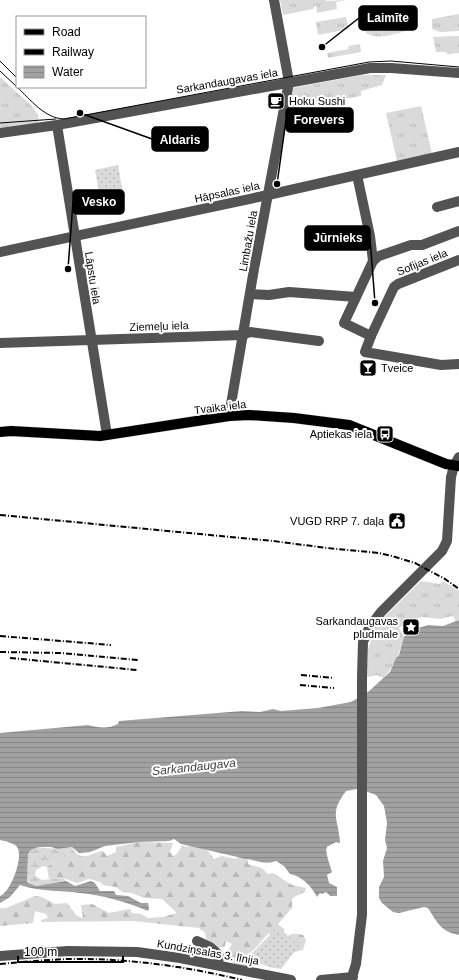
<svg xmlns="http://www.w3.org/2000/svg" width="459" height="980" viewBox="0 0 459 980" font-family="Arial,sans-serif">
<defs>
<pattern id="grass-tufts" width="24" height="20" patternUnits="userSpaceOnUse"><rect width="24" height="20" fill="#dadada"/><path d="M3 7l-1-3M5 7V3M7 7l1-3M15 17l-1-3M17 17v-4M19 17l1-3" fill="none" stroke="#b9b9b9"/></pattern>
<pattern id="forest-firs" width="22" height="20" patternUnits="userSpaceOnUse"><rect width="22" height="20" fill="#dadada"/><path d="M5 1l3.5 6h-7zM16 11l3.5 6h-7z" fill="#b9b9b9"/></pattern>
<pattern id="wetland-marsh" width="20" height="14" patternUnits="userSpaceOnUse"><rect width="20" height="14" fill="#dadada"/><path d="M1 5h8M5 5V1M11 12h8M15 12V8" fill="none" stroke="#b9b9b9"/></pattern>
<pattern id="garden-dots" width="8" height="8" patternUnits="userSpaceOnUse"><rect width="8" height="8" fill="#dadada"/><path d="M2 2h.1M6 6h.1" fill="none" stroke="#b9b9b9" stroke-width="1.8" stroke-linecap="round"/></pattern>
<pattern id="water-rules" width="6" height="5" patternUnits="userSpaceOnUse"><rect width="6" height="5" fill="#a1a1a1"/><path d="M0 2.5h6" fill="none" stroke="#898989"/></pattern>
</defs>
<rect width="100%" height="100%" fill="#fff"/>
<!-- grass -->
<g fill="url(#grass-tufts)">
<path d="M280,0H326V1L347,0L336,2L337,9L317,13L316,4L313,9L283,15Z"/>
<path d="M369,14L373,31L409,24L410,30C397,33 379,41 366,33L363,15Z"/>
<path d="M459,14V31L440,32L432,29V19Z"/>
<path d="M346,17L349,29L318,35L316,22Z"/>
<path d="M459,36V53L447,54L446,52H436L433,37Z"/>
<path d="M360,44L361,52L328,58L327,53L349,49L348,46Z"/>
<path d="M363,75H386L382,85L361,91V96L288,109L292,88Z"/>
<path d="M0,77L32,106L38,115L39,124L0,130Z"/>
<path d="M421,106L432,154L397,161L386,113Z"/>
<path d="M421,581L440,584L443,581L459,591V620L455,621L454,617L452,616L441,619L422,617L411,620L399,628L404,637C400,651 394,668 383,678L377,675L367,677L368,650L371,639L376,627L383,618Z"/>
</g>
<!-- forest -->
<path fill="url(#forest-firs)" d="M138,842L173,843L170,852L173,856L177,854L182,846L188,847L195,842L209,852L214,859L222,856L236,859L240,855L247,856L248,864L262,868L268,874L273,873L292,885L306,888L305,892L296,896L292,899V908L278,924L284,929L285,938C291,933 295,933 303,935L306,940L303,950L290,953L276,938L269,933C261,941 255,950 246,956L248,966L243,969L230,961L227,952L232,944L226,941L225,946L219,948L207,943L205,933L199,928L133,921L41,922V920L48,918L46,914L35,911L33,923L0,926V908H6L35,896L42,897L55,904L67,903L77,916L83,918L81,905L92,904L109,913L130,909L132,913L141,914L148,918L163,917L177,913L162,899L144,898L132,893L122,892L116,887L103,885L100,882L89,879L77,883L63,878L49,879L47,867L58,860L75,852C83,862 93,852 103,851L107,856L116,852V847Z"/>
<!-- wetland -->
<path fill="url(#wetland-marsh)" d="M38,847C49,849 60,849 72,847L75,852L58,860L47,867L43,866L36,870L35,876L42,880L63,878L66,881L36,886L27,881L28,854L31,850Z"/>
<!-- garden -->
<g fill="url(#garden-dots)">
<path d="M118,165L123,193L100,197L95,170Z"/>
<path d="M277,926L299,946L281,969C271,968 267,966 258,963C253,962 249,962 245,960L268,937Z"/>
</g>
<!-- water -->
<path fill="url(#water-rules)" d="M459,620V935C441,932 437,922 428,908L424,907L399,913L393,912L382,903L379,898V887L384,877L383,861L387,848L385,840L387,823L384,806L376,795L368,792L357,789L346,791C329,814 338,817 340,842L339,843L336,842C334,844 329,845 327,847C324,850 331,868 332,872L327,875L329,883L337,887V896H330L326,892L322,894L320,893L317,897C312,887 302,876 290,874L284,866L276,861C265,865 256,860 246,859L181,844L174,839L169,841L138,842L105,846L90,852L79,853L72,847L58,849L51,847H38L31,850L28,854L27,882L36,886L66,881L75,886L91,881L95,883L100,891H114L116,895L128,896L141,903H148L149,908L148,911C127,902 103,895 80,893C59,890 40,892 20,885L10,897L0,903V896C11,892 24,856 17,847C14,843 5,841 0,840V733L88,725C99,728 108,729 118,724L119,721L242,711L260,712L273,709L281,711L318,708L351,702L368,692L390,672L396,658L399,655L404,637L412,630L428,625L443,626Z"/>
<g fill="none" stroke-linecap="round" stroke-linejoin="round">
<!-- major casing -->
<g stroke="#dbdbdb" stroke-width="11">
<path id="major" d="M0,432L11,431L100,436L229,416L249,415L294,418L349,425L446,464L459,466"/>
</g>
<!-- minor -->
<g stroke="#535353" stroke-width="10">
<path d="M57,125L107,435"/>
<path d="M0,133L57,125L370,68H391L459,73"/>
<path d="M357,175L370,236L373,261"/>
<path d="M437,207L459,201"/>
<path d="M0,252L268,195L459,152"/>
<path d="M459,260L398,284L394,287L371,336L365,352L441,365L459,364"/>
<path d="M250,294L269,295L289,292L356,297"/>
<path d="M371,336L344,323L373,261L379,256L411,245H422L459,231"/>
<path d="M0,343L243,335L250,332L319,341"/>
<path d="M229,416L254,269L289,82L274,0"/>
<path d="M197,941L210,947L219,955L218,965"/>
<path d="M0,956L68,951L137,952L180,958L291,980"/>
<path d="M321,980L353,977"/>
<path d="M351,980L356,964L362,915V676L363,642L369,628L381,612L442,551L447,541L451,477L454,466L459,457"/>
</g>
<!-- major -->
<use href="#major" stroke="#000" stroke-width="10"/>
<!-- tram -->
<g stroke="#000" stroke-width="1">
<path d="M0,61L17,78"/>
<path d="M0,71L17,87"/>
<path d="M17,87C31,100 44,118 64,119L369,62L391,61L459,67"/>
<path d="M0,123L56,119"/>
</g>
<!-- rail -->
<g stroke="#000" stroke-width="2" stroke-dasharray="6 2 1 2" stroke-linecap="butt">
<path d="M0,515L273,541L327,548L379,553L392,556L415,563L445,579L459,589"/>
<path d="M0,636L111,645"/>
<path d="M0,652L61,653L138,660"/>
<path d="M10,658L137,670"/>
<path d="M301,675L334,678"/>
<path d="M300,685L334,688"/>
<path d="M0,964C22,962 45,960 67,959C126,958 185,966 242,980"/>
</g>
</g>
<!-- icons -->
<defs>
<g id="cafe-square" transform="scale(0.9)"><rect x="-9" y="-9" width="18" height="18" rx="4" fill="#000" stroke="#fff"/><path d="M-5.5-4.5H6V0H3Q3 3.5 0 3.5H-2.5Q-5.5 3.5-5.5 0ZM3-3.2v2h1.7v-2ZM-6 4.5H4V6H-6Z" fill="#fff"/></g>
<g id="bar-square" transform="scale(0.9)"><rect x="-9" y="-9" width="18" height="18" rx="4" fill="#000" stroke="#fff"/><path d="M-6-5H6L.8 .8V4.5H3.5V6h-7V4.5H-.8V.8Z" fill="#fff"/></g>
<g id="bus-square" transform="scale(0.9)"><rect x="-9" y="-9" width="18" height="18" rx="4" fill="#000" stroke="#fff"/><path d="M-5-6H5V4H4V6H2V4H-2V6H-4V4H-5ZM-3.5-4V0h7V-4ZM-3.5 1.2v1.5H-2V1.2ZM2 1.2v1.5H3.5V1.2Z" fill="#fff"/></g>
<g id="civic-square" transform="scale(0.9)"><rect x="-9" y="-9" width="18" height="18" rx="4" fill="#000" stroke="#fff"/><path d="M-.6-6.5H3V-4.5H.6V-3L4-1V1h2V6H-6V1h2V-1L-.6-3ZM-1.2 2.5V6h2.4V2.5Z" fill="#fff"/></g>
<g id="sight-square" transform="scale(0.9)"><rect x="-9" y="-9" width="18" height="18" rx="4" fill="#000" stroke="#fff"/><path d="M0-6L1.8-2.2L6-1.7L2.9 1.2L3.7 5.4L0 3.3L-3.7 5.4L-2.9 1.2L-6-1.7L-1.8-2.2Z" fill="#fff"/></g>
</defs>
<g fill-rule="evenodd">
<use href="#cafe-square" x="276" y="101"/>
<use href="#bar-square" x="368" y="368"/>
<use href="#bus-square" x="385" y="434"/>
<use href="#civic-square" x="397" y="521"/>
<use href="#sight-square" x="411" y="627"/>
</g>
<g text-anchor="middle" dominant-baseline="central" stroke-width="4" stroke-linejoin="round" paint-order="stroke">
<!-- street labels -->
<g font-size="11" fill="#000" stroke="#fff">
<text transform="translate(227 81) rotate(-10)">Sarkandaugavas iela</text>
<text transform="translate(227 192) rotate(-12)">Hāpsalas iela</text>
<text transform="translate(248 241) rotate(-80)">Limbažu iela</text>
<text transform="translate(422 262) rotate(-22)">Sofijas iela</text>
<text transform="translate(93 278) rotate(81)">Lāpstu iela</text>
<text transform="translate(159 326) rotate(-2)">Ziemeļu iela</text>
<text transform="translate(220 407) rotate(-7)">Tvaika iela</text>
<text transform="translate(208 952) rotate(10)">Kundziņsalas 3. līnija</text>
</g>
<!-- poi labels -->
<g font-size="11" fill="#000" stroke="#fff" text-anchor="end">
<text x="289" y="101" text-anchor="start">Hoku Sushi</text>
<text x="381" y="368" text-anchor="start">Tveice</text>
<text x="372" y="434">Aptiekas iela</text>
<text x="384" y="521">VUGD RRP 7. daļa</text>
<text x="398" y="621">Sarkandaugavas<tspan x="398" dy="13">pludmale</tspan></text>
</g>
<!-- water labels -->
<g font-size="12" font-style="italic" fill="#424242" stroke="#fff">
<text transform="translate(194 767) rotate(-6)">Sarkandaugava</text>
</g>
</g>
<!-- callouts -->
<path fill="none" stroke="#000" stroke-width="1.5" d="M322 47L359 18M277 184L286 120M80 113L152 139M68 269L73 202M375 303L370 238"/>
<g fill="#000" stroke="#fff" stroke-width="1.5">
<circle cx="322" cy="47" r="4"/>
<circle cx="277" cy="184" r="4"/>
<circle cx="80" cy="113" r="4"/>
<circle cx="68" cy="269" r="4"/>
<circle cx="375" cy="303" r="4"/>
</g>
<g fill="#000" stroke="#000" stroke-width="1.5">
<rect x="359" y="6" width="58" height="24" rx="4"/>
<rect x="286" y="108" width="67" height="24" rx="4"/>
<rect x="152" y="127" width="56" height="24" rx="4"/>
<rect x="73" y="190" width="51" height="24" rx="4"/>
<rect x="305" y="226" width="65" height="24" rx="4"/>
</g>
<g font-size="12" text-anchor="middle" font-weight="bold" fill="#fff">
<text x="388" y="22">Laimīte</text>
<text x="319" y="124">Forevers</text>
<text x="180" y="144">Aldaris</text>
<text x="99" y="206">Vesko</text>
<text x="338" y="242">Jūrnieks</text>
</g>
<!-- legend -->
<rect x="16" y="16" width="130" height="72" fill="#ffffff" stroke="#999999"/>
<rect x="24" y="29" width="20" height="6" fill="#000000" stroke="#999999"/>
<text x="52" y="36" font-size="12" fill="#000000">Road</text>
<rect x="24" y="49" width="20" height="6" fill="#000000" stroke="#999999"/>
<text x="52" y="56" font-size="12" fill="#000000">Railway</text>
<rect x="24" y="66" width="20" height="12" fill="url(#water-rules)" stroke="#999999"/>
<text x="52" y="76" font-size="12" fill="#000000">Water</text>
<!-- scale -->
<path d="M18 956v6h105v-6" fill="none" stroke="#000000" stroke-width="2"/>
<text x="24" y="956" font-size="12" fill="#000000" stroke="#ffffff" stroke-width="3" paint-order="stroke">100 m</text>
</svg>
